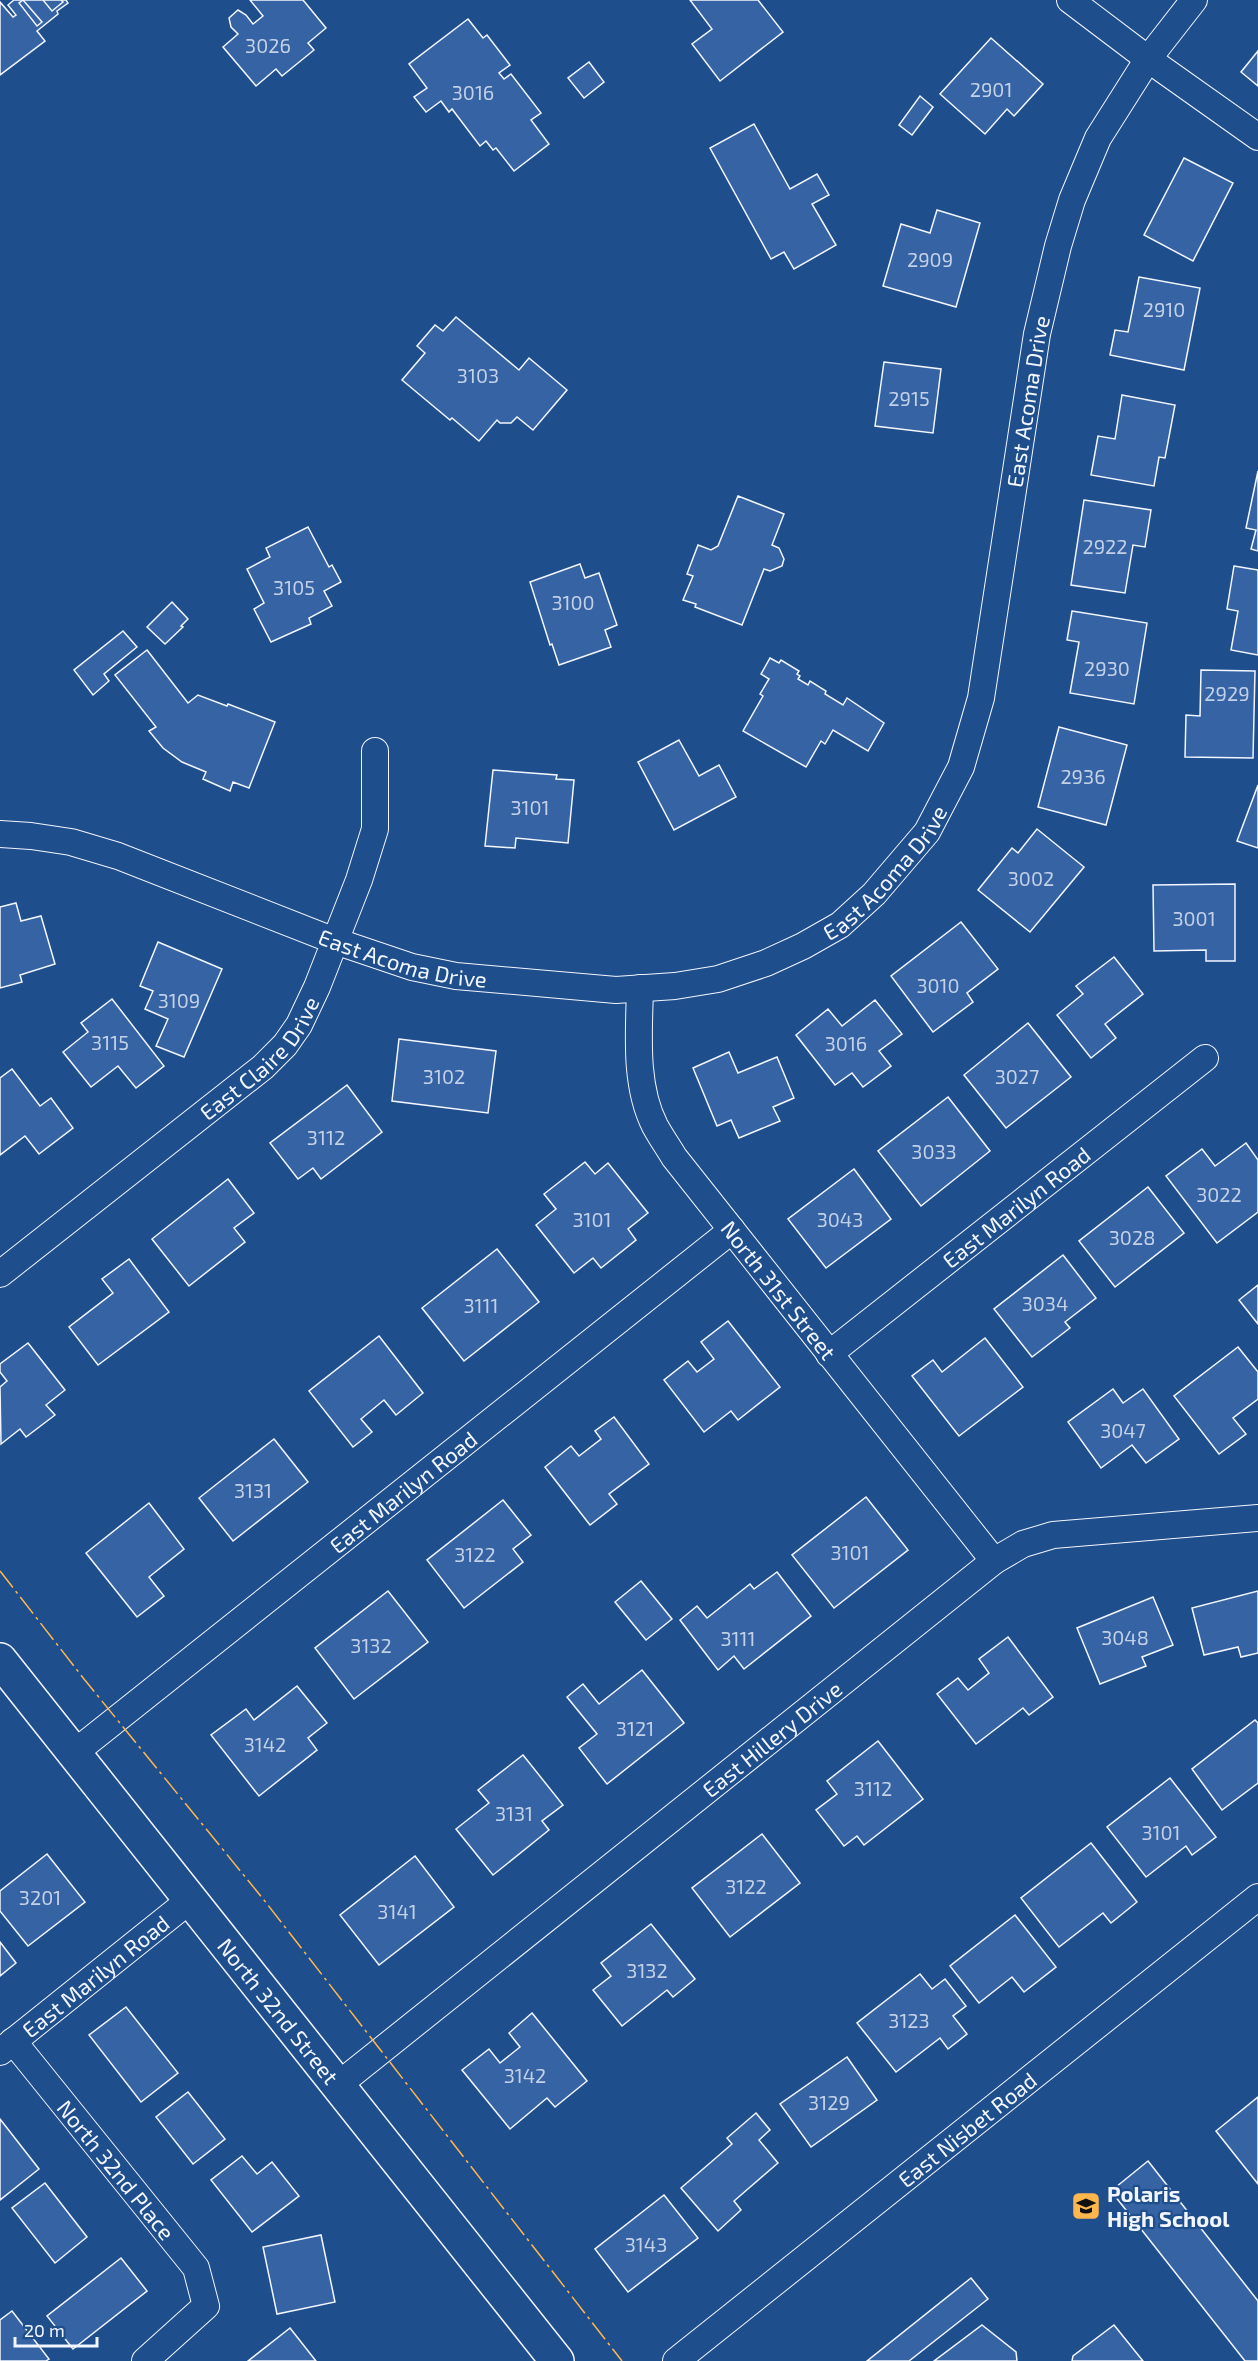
<svg xmlns="http://www.w3.org/2000/svg" width="1258" height="2361" viewBox="0 0 1258 2361" font-family="'Exo 2',sans-serif">
<rect width="100%" height="100%" fill="#1f4e8c"/>
<!-- building -->
<g fill="#3563a3" stroke="#f2f6ff" stroke-width="1.5">
<path d="M14,0H66L68,3L57,11L58,14L37,31L45,41L0,75V2L13,17L16,15L8,5Z"/>
<path d="M23,0L42,22L37,26L19,3Z"/>
<path d="M43,0H61L63,2L52,11Z"/>
<path d="M250,0H303L326,28L308,43L314,50L282,76L276,69L256,86L223,47L238,34L231,27L229,18L238,10L246,15L253,24L263,16Z"/>
<path d="M690,0H758L783,32L720,81L692,44L712,29Z"/>
<path d="M468,19L483,38L487,35L510,65L499,73L504,79L511,74L541,113L531,120L549,144L514,171L496,148L493,150L486,141L480,146L452,109L449,112L441,101L426,112L414,97L427,88L409,64Z"/>
<path d="M991,38L1043,84L1014,116L1007,109L985,134L940,94Z"/>
<path d="M1258,51V86L1241,72Z"/>
<path d="M589,62L604,82L584,98L568,78Z"/>
<path d="M920,96L933,107L912,135L899,125Z"/>
<path d="M754,124L790,189L817,174L829,195L812,204L836,245L794,269L784,252L771,259L710,148Z"/>
<path d="M1184,158L1233,183L1193,261L1144,235Z"/>
<path d="M937,210L980,223L956,307L883,286L901,224L930,233Z"/>
<path d="M1139,277L1200,288L1184,370L1110,355L1115,330L1128,332Z"/>
<path d="M456,317L519,370L529,358L567,390L533,430L517,417L511,423H500L497,420L479,441L452,418L450,420L402,380L425,353L417,346L435,325L443,331Z"/>
<path d="M884,362L941,369L933,433L875,426Z"/>
<path d="M1122,395L1175,405L1165,458L1159,457L1154,486L1091,475L1098,436L1115,439Z"/>
<path d="M1258,471V551L1251,549L1256,530L1246,528Z"/>
<path d="M738,496L784,514L772,545L779,548L784,559L782,566L770,571L764,569L742,625L695,607L696,604L683,600L693,576L687,574L698,545L711,550L718,546Z"/>
<path d="M1084,500L1151,510L1145,547L1133,545L1125,593L1071,585Z"/>
<path d="M308,527L329,567L332,565L341,582L324,591L332,606L309,618L311,624L271,642L254,609L264,603L247,569L270,557L266,548Z"/>
<path d="M580,564L585,578L599,573L617,625L605,630L611,647L559,665L552,644L550,645L530,582Z"/>
<path d="M1234,566L1258,570V655L1231,650L1238,611L1227,609Z"/>
<path d="M172,602L188,619L181,626L183,627L165,644L147,627Z"/>
<path d="M1072,611L1147,623L1134,704L1070,693L1079,642L1067,640Z"/>
<path d="M123,631L137,647L104,674L109,681L93,695L74,670Z"/>
<path d="M147,650L188,703L198,695L227,706L228,704L275,722L249,788L233,782L230,791L203,779L206,772L182,762L163,748L149,731L156,727L115,675Z"/>
<path d="M770,658L779,663L781,660L799,671L797,674L800,676L798,679L808,685L810,681L826,691L825,694L843,705L847,698L884,723L868,751L833,730L825,744L821,741L806,767L743,731L763,696L760,694L769,679L761,674Z"/>
<path d="M1201,670L1255,671L1253,758L1185,757L1186,715L1200,716Z"/>
<path d="M1059,727L1127,745L1106,825L1038,807Z"/>
<path d="M679,740L699,776L719,765L736,797L674,830L638,762Z"/>
<path d="M493,770L557,775L556,779L574,780L568,843L516,838L515,848L485,846Z"/>
<path d="M1258,785V848L1237,841Z"/>
<path d="M1037,829L1084,867L1030,932L978,890L1012,848L1018,853Z"/>
<path d="M1235,884V961H1206V950L1154,951L1153,885Z"/>
<path d="M16,903L21,921L41,916L55,964L20,975L22,982L0,988V907Z"/>
<path d="M961,922L998,969L967,993L973,1002L933,1032L891,976Z"/>
<path d="M158,942L222,969L184,1057L156,1046L168,1019L145,1009L153,991L140,986Z"/>
<path d="M1114,957L1143,994L1105,1024L1116,1038L1091,1058L1057,1015L1083,994L1076,986Z"/>
<path d="M112,999L164,1066L136,1088L118,1066L91,1087L63,1052L88,1032L81,1023Z"/>
<path d="M875,1000L902,1034L879,1051L891,1066L863,1087L852,1073L835,1085L796,1035L828,1009L842,1026Z"/>
<path d="M1028,1023L1071,1077L1006,1128L964,1075Z"/>
<path d="M399,1039L496,1051L488,1113L392,1101Z"/>
<path d="M729,1052L738,1073L777,1057L794,1098L773,1107L780,1121L739,1138L731,1120L717,1126L693,1068Z"/>
<path d="M12,1069L40,1106L51,1098L73,1128L39,1154L25,1136L0,1155V1078Z"/>
<path d="M347,1085L382,1132L321,1179L313,1168L298,1179L270,1143Z"/>
<path d="M948,1097L990,1151L921,1206L878,1151Z"/>
<path d="M1246,1143L1258,1160V1212L1217,1243L1166,1176L1202,1149L1215,1166Z"/>
<path d="M585,1162L595,1174L608,1163L648,1213L628,1229L636,1240L601,1268L593,1258L574,1273L536,1225L556,1209L544,1194Z"/>
<path d="M854,1169L891,1219L826,1268L788,1219Z"/>
<path d="M228,1179L254,1213L234,1228L245,1242L189,1286L152,1239Z"/>
<path d="M1148,1187L1184,1233L1115,1287L1079,1241Z"/>
<path d="M497,1249L539,1302L464,1361L422,1308Z"/>
<path d="M1063,1255L1096,1298L1065,1322L1070,1328L1032,1357L994,1309Z"/>
<path d="M129,1259L169,1312L98,1365L69,1327L113,1293L102,1279Z"/>
<path d="M1258,1285V1324L1239,1300Z"/>
<path d="M728,1321L780,1387L738,1420L731,1411L704,1432L664,1380L688,1361L697,1372L714,1359L701,1342Z"/>
<path d="M379,1336L423,1393L396,1415L384,1400L361,1419L372,1432L353,1447L309,1391Z"/>
<path d="M985,1338L1023,1387L959,1436L912,1376L933,1360L942,1372Z"/>
<path d="M28,1343L65,1390L46,1405L55,1415L26,1437L20,1429L1,1444L0,1387L7,1381L0,1372V1364Z"/>
<path d="M1238,1347L1258,1372V1399L1233,1418L1246,1434L1219,1454L1174,1396Z"/>
<path d="M1113,1389L1123,1403L1143,1389L1179,1439L1146,1463L1132,1445L1101,1468L1068,1422Z"/>
<path d="M614,1417L649,1464L609,1494L617,1504L590,1525L545,1467L571,1446L579,1456L601,1439L595,1431Z"/>
<path d="M274,1439L308,1482L233,1541L199,1498Z"/>
<path d="M866,1497L908,1550L834,1608L792,1555Z"/>
<path d="M503,1500L531,1535L513,1549L523,1562L464,1608L427,1560Z"/>
<path d="M149,1503L184,1549L149,1577L164,1596L137,1617L86,1553Z"/>
<path d="M777,1572L811,1616L744,1669L734,1656L718,1670L680,1620L697,1606L707,1618L750,1584L754,1589Z"/>
<path d="M641,1581L672,1619L646,1640L615,1602Z"/>
<path d="M388,1591L428,1642L354,1699L315,1648Z"/>
<path d="M1258,1591V1653L1241,1657L1238,1647L1204,1655L1192,1608Z"/>
<path d="M1153,1597L1173,1645L1142,1657L1146,1666L1100,1684L1077,1628Z"/>
<path d="M1008,1637L1053,1697L1029,1715L1023,1708L976,1744L937,1694L958,1678L968,1690L989,1673L979,1659Z"/>
<path d="M642,1670L684,1723L607,1784L579,1748L597,1734L567,1697L583,1684L599,1704Z"/>
<path d="M297,1686L327,1723L308,1738L317,1750L259,1796L211,1735L246,1709L254,1720Z"/>
<path d="M1255,1720L1258,1723V1783L1222,1810L1192,1769Z"/>
<path d="M878,1741L923,1799L864,1845L857,1836L844,1846L816,1810L837,1794L827,1781Z"/>
<path d="M523,1755L563,1805L542,1821L549,1830L493,1875L456,1829L489,1803L478,1790Z"/>
<path d="M1170,1778L1216,1837L1192,1855L1186,1846L1146,1877L1107,1827Z"/>
<path d="M762,1834L800,1883L730,1937L692,1888Z"/>
<path d="M1091,1843L1137,1902L1111,1923L1103,1913L1059,1947L1021,1898Z"/>
<path d="M47,1854L85,1902L28,1946L0,1911V1891Z"/>
<path d="M415,1856L454,1907L379,1965L340,1915Z"/>
<path d="M1015,1915L1056,1967L1024,1992L1012,1977L979,2003L950,1966Z"/>
<path d="M651,1924L695,1979L673,1997L667,1990L622,2026L593,1990L611,1976L601,1963Z"/>
<path d="M0,1942L16,1963L0,1976Z"/>
<path d="M920,1974L932,1989L945,1979L966,2006L953,2016L967,2034L948,2049L940,2038L896,2072L857,2023Z"/>
<path d="M126,2007L178,2073L141,2102L89,2035Z"/>
<path d="M532,2013L587,2081L555,2107L547,2098L510,2129L462,2070L489,2049L500,2063L520,2047L509,2033Z"/>
<path d="M847,2057L877,2100L811,2147L780,2104Z"/>
<path d="M188,2092L225,2139L193,2164L156,2117Z"/>
<path d="M1258,2097V2184L1216,2131Z"/>
<path d="M756,2113L770,2130L759,2140L778,2163L734,2201L741,2210L718,2231L681,2188L732,2144L727,2138Z"/>
<path d="M0,2119L39,2169L0,2200Z"/>
<path d="M242,2156L257,2174L272,2162L299,2196L252,2232L211,2180Z"/>
<path d="M1148,2161L1258,2301V2361H1245L1111,2191Z"/>
<path d="M45,2183L87,2237L55,2263L12,2208Z"/>
<path d="M664,2195L698,2238L628,2292L595,2249Z"/>
<path d="M321,2235L335,2302L277,2314L263,2247Z"/>
<path d="M121,2258L147,2291L73,2349L47,2316Z"/>
<path d="M971,2278L988,2299L909,2361H867Z"/>
<path d="M12,2311L49,2359L46,2361H0V2320Z"/>
<path d="M982,2325L1016,2352L1017,2361H934Z"/>
<path d="M1114,2325L1143,2361H1072L1073,2356Z"/>
<path d="M290,2328L316,2361H248Z"/>
</g>
<g fill="none" stroke-linecap="round" stroke-linejoin="round">
<!-- street casing -->
<g stroke="#f2f6ff" stroke-width="28">
<g id="street">
<path d="M1070,0L1148,59L1258,137"/>
<path id="s1" d="M0,834L31,836L71,842L118,856L335,941L412,967L456,976L616,990L675,986L718,979L766,963L803,946L840,925L874,894L927,832L961,767L981,698L1037,334L1058,246L1072,200L1098,138L1148,59L1194,0"/>
<path id="s2" d="M640,988C639,1032 634,1085 655,1126C661,1137 668,1147 674,1157L994,1561"/>
<path id="s3" d="M0,1274L263,1067L285,1045L299,1025L317,987L359,880L375,829V751"/>
<path id="s4" d="M829,1354L1205,1058"/>
<path id="s5" d="M74,1753L732,1230"/>
<path id="s6" d="M13,2041L196,2268L206,2306L145,2361"/>
<path id="s7" d="M0,2052L190,1900"/>
<path id="s8" d="M338,2085L994,1561L1023,1544L1053,1535L1258,1518"/>
<path id="s9" d="M676,2361L1258,1897"/>
</g>
</g>
<!-- secondary casing -->
<g stroke="#f2f6ff" stroke-width="36">
<g id="secondary">
<path id="s10" d="M0,1660L557,2361"/>
</g>
</g>
<!-- street -->
<use href="#street" stroke="#1f4e8c" stroke-width="26"/>
<!-- secondary -->
<use href="#secondary" stroke="#1f4e8c" stroke-width="33"/>
<!-- power -->
<path stroke="#ffb74d" stroke-width="1.5" stroke-dasharray="21 4.5 3 4.5" stroke-linecap="butt" d="M0,1571L84,1679L264,1900L622,2361"/>
</g>
<!-- icons -->
<defs>
<g id="school-square" transform="scale(1.5)"><rect x="-9" y="-9" width="18" height="18" rx="4" fill="#ffb74d" stroke="#1f4e8c"/><path d="M0-5L7-2L0 1L-7-2ZM-4 1L0 2.5L4 1V4Q0 6-4 4Z" fill="#111"/></g>
</defs>
<g fill-rule="evenodd">
<use href="#school-square" x="1086" y="2206"/>
</g>
<g text-anchor="middle" dominant-baseline="central" stroke-width="4.5" stroke-linejoin="round" paint-order="stroke">
<!-- number labels -->
<g font-size="20" fill="#c3d1e8">
<text x="268" y="45">3026</text>
<text x="991" y="89">2901</text>
<text x="473" y="92">3016</text>
<text x="930" y="259">2909</text>
<text x="1164" y="309">2910</text>
<text x="478" y="375">3103</text>
<text x="909" y="398">2915</text>
<text x="1105" y="546">2922</text>
<text x="294" y="587">3105</text>
<text x="573" y="602">3100</text>
<text x="1107" y="668">2930</text>
<text x="1227" y="693">2929</text>
<text x="1083" y="776">2936</text>
<text x="530" y="807">3101</text>
<text x="1031" y="878">3002</text>
<text x="1194" y="918">3001</text>
<text x="938" y="985">3010</text>
<text x="179" y="1000">3109</text>
<text x="110" y="1042">3115</text>
<text x="846" y="1043">3016</text>
<text x="444" y="1076">3102</text>
<text x="1017" y="1076">3027</text>
<text x="326" y="1137">3112</text>
<text x="934" y="1151">3033</text>
<text x="1219" y="1194">3022</text>
<text x="592" y="1219">3101</text>
<text x="840" y="1219">3043</text>
<text x="1132" y="1237">3028</text>
<text x="1045" y="1303">3034</text>
<text x="481" y="1305">3111</text>
<text x="1123" y="1430">3047</text>
<text x="253" y="1490">3131</text>
<text x="850" y="1552">3101</text>
<text x="475" y="1554">3122</text>
<text x="1125" y="1637">3048</text>
<text x="738" y="1638">3111</text>
<text x="371" y="1645">3132</text>
<text x="635" y="1728">3121</text>
<text x="265" y="1744">3142</text>
<text x="873" y="1788">3112</text>
<text x="514" y="1813">3131</text>
<text x="1161" y="1832">3101</text>
<text x="746" y="1886">3122</text>
<text x="40" y="1897">3201</text>
<text x="397" y="1911">3141</text>
<text x="647" y="1970">3132</text>
<text x="909" y="2020">3123</text>
<text x="525" y="2075">3142</text>
<text x="829" y="2102">3129</text>
<text x="646" y="2244">3143</text>
</g>
<!-- street labels -->
<g font-size="22" fill="#f2f6ff" stroke="#1f4e8c">
<text stroke="none"><textPath href="#s1" startOffset="1450">East Acoma Drive</textPath></text>
<text stroke="none"><textPath href="#s1" startOffset="946">East Acoma Drive</textPath></text>
<text stroke="none"><textPath href="#s1" startOffset="424">East Acoma Drive</textPath></text>
<text stroke="none"><textPath href="#s3" startOffset="339">East Claire Drive</textPath></text>
<text stroke="none"><textPath href="#s4" startOffset="238">East Marilyn Road</textPath></text>
<text stroke="none"><textPath href="#s2" startOffset="346">North 31st Street</textPath></text>
<text stroke="none"><textPath href="#s5" startOffset="420">East Marilyn Road</textPath></text>
<text stroke="none"><textPath href="#s8" startOffset="555">East Hillery Drive</textPath></text>
<text stroke="none"><textPath href="#s7" startOffset="122">East Marilyn Road</textPath></text>
<text stroke="none"><textPath href="#s10" startOffset="448">North 32nd Street</textPath></text>
<text stroke="none"><textPath href="#s9" startOffset="372">East Nisbet Road</textPath></text>
<text stroke="none"><textPath href="#s6" startOffset="165">North 32nd Place</textPath></text>
</g>
<!-- poi labels -->
<g font-size="22" font-weight="bold" fill="#f2f6ff" stroke="#1f4e8c" text-anchor="start">
<text x="1107" y="2193">Polaris<tspan x="1107" dy="25">High School</tspan></text>
</g>
</g>
<!-- scale -->
<path d="M15 2337v9h82v-9" fill="none" stroke="#f2f6ff" stroke-width="3"/>
<text x="24" y="2337" font-size="18" fill="#f2f6ff" stroke="#1f4e8c" stroke-width="4.5" paint-order="stroke">20 m</text>
</svg>
